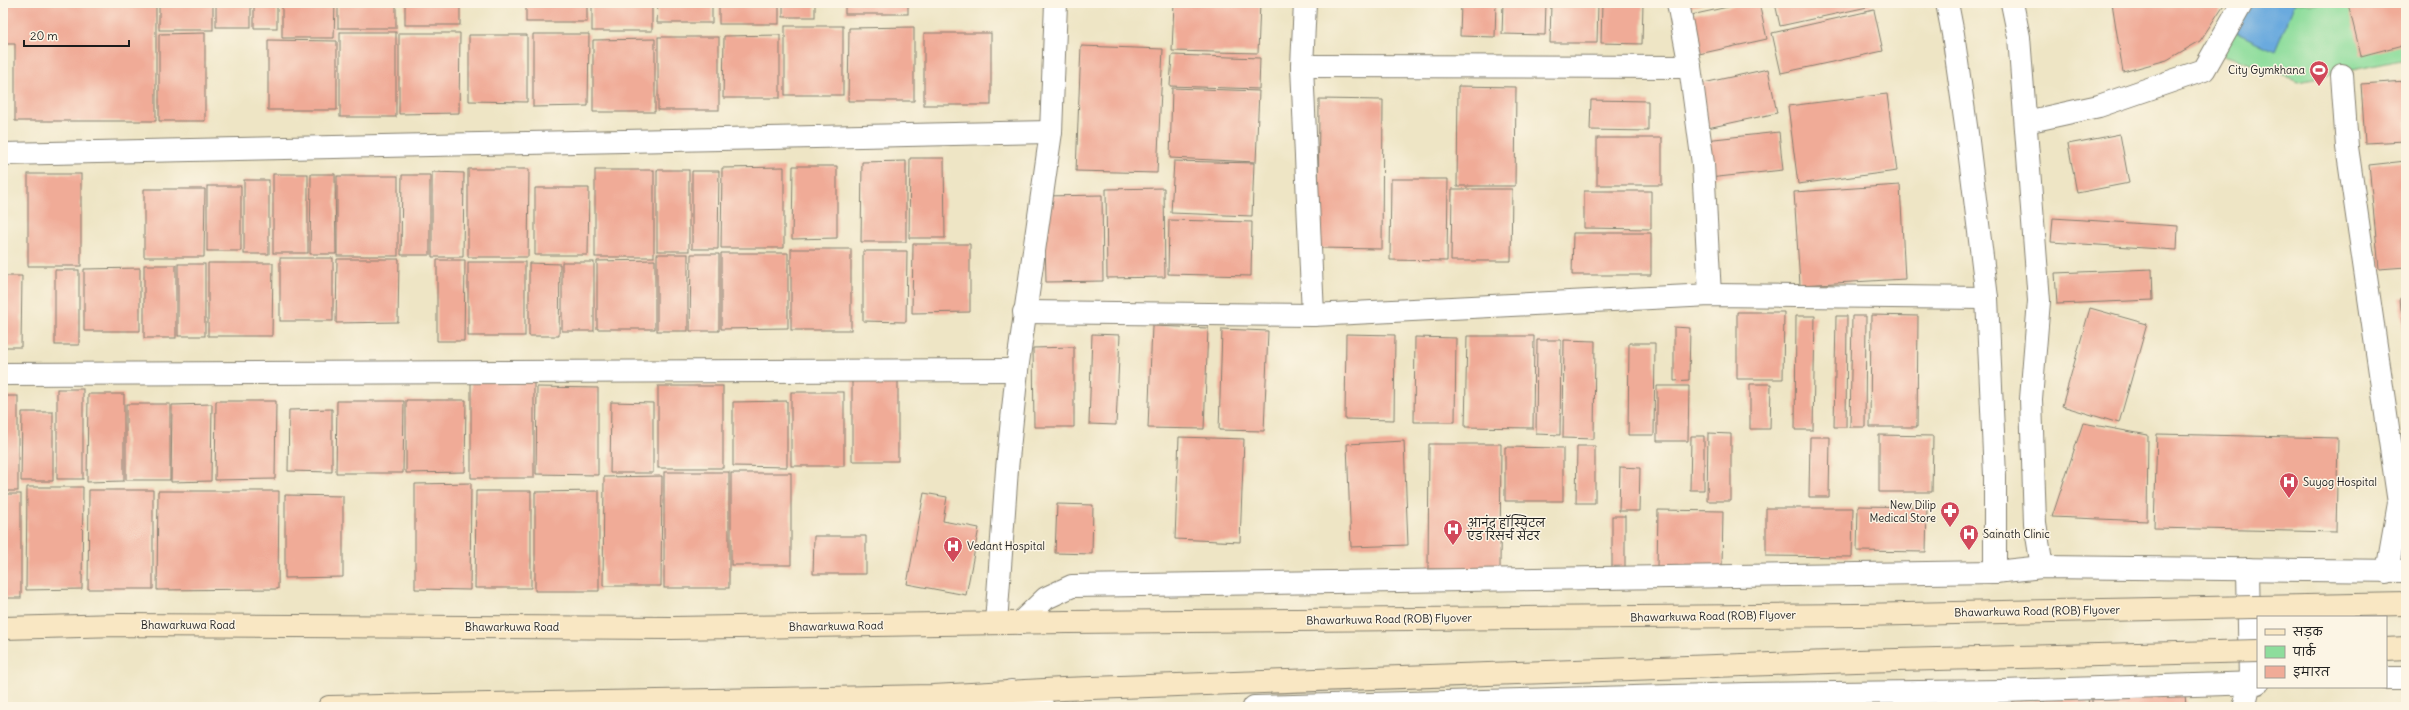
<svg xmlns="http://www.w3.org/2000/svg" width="2409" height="710" viewBox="0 0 2409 710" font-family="Delius,'Playpen Sans Deva',sans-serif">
<rect width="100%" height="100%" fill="#fcf5e5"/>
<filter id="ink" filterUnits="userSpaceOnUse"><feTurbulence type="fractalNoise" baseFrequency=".025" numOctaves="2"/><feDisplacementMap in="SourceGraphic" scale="8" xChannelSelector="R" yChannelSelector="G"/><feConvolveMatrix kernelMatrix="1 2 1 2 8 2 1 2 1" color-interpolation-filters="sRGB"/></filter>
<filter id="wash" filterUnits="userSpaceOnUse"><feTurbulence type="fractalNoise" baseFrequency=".012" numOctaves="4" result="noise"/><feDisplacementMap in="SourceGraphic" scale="16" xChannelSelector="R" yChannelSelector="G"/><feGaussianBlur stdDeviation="0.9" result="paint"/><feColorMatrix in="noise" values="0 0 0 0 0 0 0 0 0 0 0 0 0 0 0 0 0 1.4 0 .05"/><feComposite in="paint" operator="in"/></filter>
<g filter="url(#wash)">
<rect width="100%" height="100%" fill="#eee5c5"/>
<!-- green -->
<path fill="#8edd9c" stroke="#557c5c" d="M2247,3H2406V59L2299,81L2221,54Z"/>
<!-- water -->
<path fill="#6baade" stroke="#44637d" d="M2248,3H2295L2275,51L2235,32Z"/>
<g id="blocks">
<!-- building -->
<g fill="#f0ab97">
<path d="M3,3H156V121H15V44H3Z"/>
<rect x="159" y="3" width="54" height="27"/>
<rect x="216" y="3" width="35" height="24"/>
<rect x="254" y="3" width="23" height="25"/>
<path d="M282,3H335L334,38H282Z"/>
<rect x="338" y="3" width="58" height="25"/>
<rect x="405" y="3" width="55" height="22"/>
<rect x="526" y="3" width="61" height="19"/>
<rect x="592" y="3" width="60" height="28"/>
<path d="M658,3H712V23H657Z"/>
<rect x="719" y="3" width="60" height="21"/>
<rect x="783" y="3" width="32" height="14"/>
<rect x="845" y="3" width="63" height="11"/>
<path d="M1174,3H1260L1258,53L1172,51Z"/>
<path d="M1461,3H1496L1495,37L1460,36Z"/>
<path d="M1503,3H1546L1545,35L1502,34Z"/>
<path d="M1551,3H1598L1597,43H1550Z"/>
<path d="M1602,3H1643L1642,44L1601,43Z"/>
<path d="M1683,3H1705V4L1684,8Z"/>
<path d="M1746,3H1759L1767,39L1690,56L1682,17Z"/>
<path d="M1775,3H1872V6L1780,26Z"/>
<path d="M2112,3H2225L2200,41L2167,60L2123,72Z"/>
<path d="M2348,3H2406V44L2361,56Z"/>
<path d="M1874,10L1883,51L1781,73L1772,33Z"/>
<rect x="785" y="26" width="58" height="69"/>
<path d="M914,27V101H848L849,28Z"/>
<rect x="340" y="32" width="56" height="85"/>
<path d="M205,33V121H159V34Z"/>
<path d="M399,33H460L459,113L399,114Z"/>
<rect x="924" y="33" width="67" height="72"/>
<path d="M533,34H589L588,106L533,107Z"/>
<path d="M469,35H527V102L469,101Z"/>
<path d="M780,35V98H723L724,36Z"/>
<rect x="658" y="37" width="61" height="73"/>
<path d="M655,39V112H593V40Z"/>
<path d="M268,40L337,41V110H268Z"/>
<path d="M1081,46L1163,49L1157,173L1076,171Z"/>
<path d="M1172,55L1260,58L1259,89L1170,86Z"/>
<path d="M1768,69L1777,113L1703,129L1694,85Z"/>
<path d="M2406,81V141L2365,143L2361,84Z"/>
<path d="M1458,86L1516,87L1515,186H1457Z"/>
<path d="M1172,88L1259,91L1256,162L1170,158Z"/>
<path d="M1887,94L1897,171L1798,184L1788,106Z"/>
<path d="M1319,99L1383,100L1382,249L1318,248Z"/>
<path d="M1591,100L1648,101V131L1590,130Z"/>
<path d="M1779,132L1783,170L1709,178L1705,140Z"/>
<path d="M2120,134L2129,183L2077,193L2068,144Z"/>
<rect x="1597" y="138" width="65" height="47"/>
<path d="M910,158H944L945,238H909Z"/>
<path d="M906,161V242H861L862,162Z"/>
<path d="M1174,161L1254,163L1252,216L1171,213Z"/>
<path d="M2406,161V267L2379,269L2369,165Z"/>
<path d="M793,166H837V238L792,239Z"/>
<path d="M784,167V248H721L722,168Z"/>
<path d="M468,169H529L528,257H468Z"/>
<rect x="595" y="170" width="59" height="87"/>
<rect x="657" y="170" width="32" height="81"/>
<path d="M692,171H719L718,249H692Z"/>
<path d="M432,172L464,173L463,257H432Z"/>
<rect x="28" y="174" width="53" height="92"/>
<rect x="273" y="174" width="35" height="79"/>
<path d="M311,174H335L336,254H310Z"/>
<path d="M402,175H430V255H401Z"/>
<rect x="337" y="176" width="61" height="80"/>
<path d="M1391,179H1448L1447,261L1390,260Z"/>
<rect x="244" y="180" width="25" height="74"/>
<path d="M1900,185L1905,279L1800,285L1794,192Z"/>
<rect x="207" y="186" width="34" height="65"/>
<path d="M535,188H589L588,255H535Z"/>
<path d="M1164,188L1165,277L1107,278L1106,189Z"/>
<path d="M144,189H205L204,257H144Z"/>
<path d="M1452,189H1512L1511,261H1451Z"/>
<path d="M1584,191H1651V229L1584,228Z"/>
<path d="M1102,195L1103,281L1046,282L1044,196Z"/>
<path d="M2053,218L2178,226L2177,250L2051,242Z"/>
<path d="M1169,220L1252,222L1251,276L1168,274Z"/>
<path d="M1573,233H1651V275H1572Z"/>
<path d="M913,244H970V312L912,313Z"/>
<rect x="791" y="249" width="60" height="81"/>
<path d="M863,251H907L906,322L863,321Z"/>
<path d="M721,253H788V328L721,329Z"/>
<rect x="657" y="254" width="31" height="77"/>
<path d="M691,254H719V331H690Z"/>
<rect x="280" y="258" width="53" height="63"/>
<path d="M337,259H399L398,322L336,323Z"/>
<path d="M437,260H465L464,341H437Z"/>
<path d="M655,260V329H597V261Z"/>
<rect x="468" y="262" width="57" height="74"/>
<rect x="562" y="262" width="32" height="69"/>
<path d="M208,263H273L272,336H208Z"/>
<path d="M529,263L560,264L559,336H529Z"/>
<rect x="178" y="264" width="27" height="72"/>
<rect x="144" y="265" width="32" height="73"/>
<path d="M140,268V331H84V269Z"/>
<path d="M2152,269L2153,300L2057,304L2055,273Z"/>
<rect x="55" y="270" width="24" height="75"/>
<path d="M3,276H22L21,347H3Z"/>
<path d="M2406,297V352H2405L2400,298Z"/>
<path d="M2090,308L2147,324L2119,423L2062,406Z"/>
<path d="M1737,312H1784L1783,379H1737Z"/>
<path d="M1871,315L1918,316L1917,427H1870Z"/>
<path d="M1796,316H1815L1813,430H1795Z"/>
<path d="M1836,316H1847L1846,427H1834Z"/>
<path d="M1852,316H1866L1865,427H1850Z"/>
<path d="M1152,326L1208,328L1204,429L1148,428Z"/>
<path d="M1674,327L1690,328L1689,380L1674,381Z"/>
<path d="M1222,329L1268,331L1264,431L1219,430Z"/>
<path d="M1092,334L1120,335L1116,425L1089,424Z"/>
<path d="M1346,334L1395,335L1394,420L1345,419Z"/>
<path d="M1467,336H1534L1533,428L1465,427Z"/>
<path d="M1415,337L1456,338L1455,422H1414Z"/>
<path d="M1537,340H1561L1560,435L1536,434Z"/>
<path d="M1564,340L1595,341L1594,439L1563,438Z"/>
<path d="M1629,343H1655L1654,435H1628Z"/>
<path d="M1074,347V427H1034L1033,348Z"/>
<rect x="852" y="378" width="46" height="83"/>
<path d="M534,380V478H471V381Z"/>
<path d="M1750,384H1771L1770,429H1750Z"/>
<rect x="658" y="386" width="65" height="82"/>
<path d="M1657,386H1689L1688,441H1657Z"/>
<path d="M537,387L598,388V475L536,474Z"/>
<rect x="57" y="389" width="26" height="90"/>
<rect x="791" y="392" width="53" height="74"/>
<path d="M88,394H124V481L87,482Z"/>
<rect x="3" y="396" width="15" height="95"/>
<path d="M406,400H466L465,472L406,473Z"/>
<path d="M216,401H276L275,479L215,480Z"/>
<path d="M337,401H404L403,473H336Z"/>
<path d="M787,401V467L733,466V402Z"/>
<path d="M611,402L653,403V473H610Z"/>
<rect x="126" y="404" width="44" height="76"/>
<path d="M212,404L211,481L171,482L172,405Z"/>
<path d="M332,409V472L288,471L289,410Z"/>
<path d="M22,412H53V481H21Z"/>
<path d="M2083,423L2148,435L2147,521L2052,517Z"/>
<path d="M1708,433L1731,434V501H1707Z"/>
<path d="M2157,434L2338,438L2336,532L2154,528Z"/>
<path d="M1879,435L1933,436L1932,492H1879Z"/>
<path d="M1691,436H1704V490H1690Z"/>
<path d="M1179,437L1244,439L1240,542L1175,539Z"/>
<path d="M1810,437H1830L1829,497H1809Z"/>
<path d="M1404,441L1408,545L1351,547L1347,444Z"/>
<path d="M1429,444H1501L1500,570L1428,569Z"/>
<path d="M1577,446H1595V503H1576Z"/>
<path d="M1505,447L1563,448V501H1505Z"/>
<path d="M1620,467L1640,468L1639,511H1619Z"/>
<rect x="664" y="472" width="65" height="116"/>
<rect x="731" y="473" width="60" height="92"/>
<path d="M662,476L661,586H603L604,477Z"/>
<path d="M471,483L470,590L415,589V484Z"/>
<path d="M27,487H83L82,589L26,590Z"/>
<path d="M89,490H153V589H88Z"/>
<path d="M158,491H279L278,589L157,590Z"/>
<path d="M476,491H531V588H475Z"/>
<path d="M599,491V591H535V492Z"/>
<path d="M924,493L947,497L943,521L979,528L966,595L907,584Z"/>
<rect x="3" y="494" width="18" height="104"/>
<path d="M285,495L343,496V577L285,578Z"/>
<path d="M1057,504L1093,505L1092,554L1055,553Z"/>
<path d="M1858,506L1927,507L1926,552L1857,551Z"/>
<path d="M1766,508H1853L1852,557L1766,556Z"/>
<path d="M1658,510L1723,511L1722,567H1657Z"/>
<rect x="1612" y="516" width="13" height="53"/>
<path d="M814,536H866V574H813Z"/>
<path d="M2185,693L2186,707H2092V697Z"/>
<path d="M2088,697L2089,707H2044V700Z"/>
<path d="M2041,699L2042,707H1984V702Z"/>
</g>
</g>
</g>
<g filter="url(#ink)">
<use href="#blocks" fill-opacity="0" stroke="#858070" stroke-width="1"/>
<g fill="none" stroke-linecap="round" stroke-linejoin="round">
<!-- minor casing -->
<g stroke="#858070" stroke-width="24">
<g id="minor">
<path d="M1305,3L1302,66L1313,315"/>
<path d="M1678,3L1690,67L1703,164L1710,295"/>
<path d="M1947,3L1953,34L1967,133L1987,298L1995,476V572"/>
<path d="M2012,3L2019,37L2039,301L2031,399L2035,523L2042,567"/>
<path d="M1302,66L1690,67"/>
<path d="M2342,75L2347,147L2399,503L2387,572"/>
<path d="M2026,122L2099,106L2204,70L2242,3"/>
<path d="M3,154L1051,132"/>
<path d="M1024,312L1313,315L1710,295L1987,298"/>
<path d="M3,374L1017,370"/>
<path d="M996,623L1007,469L1017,370L1051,132L1056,3"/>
<path d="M1020,623L1046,598L1072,586L1995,572L2042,567L2406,571"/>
<path d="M2386,678H2406"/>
<path d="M1011,691L1043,707"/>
<path d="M1254,707L1748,694L2003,691L2258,683"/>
<path d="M2244,707L2250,683L2248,569"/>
</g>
</g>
<!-- secondary casing -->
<g stroke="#858070" stroke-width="24">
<g id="secondary">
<path d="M3,628L119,625L672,628L1068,622"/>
<path d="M2386,649L2406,648"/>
<path d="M329,707L933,696L1063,689"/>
</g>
</g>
<!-- minor -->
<use href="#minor" stroke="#fff" stroke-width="22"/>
<!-- secondary -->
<use href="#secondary" stroke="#f9e7c3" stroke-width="22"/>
<!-- secondary-bridge casing -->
<g stroke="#858070" stroke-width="24" stroke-linecap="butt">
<g id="secondary-bridge">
<path d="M1068,622L1858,615L2406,604"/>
<path d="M1063,689L1856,661L2258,651"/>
</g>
</g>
<!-- secondary-bridge -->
<use href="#secondary-bridge" stroke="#f9e7c3" stroke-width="22"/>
</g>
</g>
<!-- icons -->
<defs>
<g id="stadium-pin" transform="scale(1)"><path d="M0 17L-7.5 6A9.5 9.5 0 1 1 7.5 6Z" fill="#d1495b" stroke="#fcf5e5"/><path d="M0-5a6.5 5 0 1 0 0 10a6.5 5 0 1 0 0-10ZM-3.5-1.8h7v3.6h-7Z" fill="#fff"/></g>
<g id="hospital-pin" transform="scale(1)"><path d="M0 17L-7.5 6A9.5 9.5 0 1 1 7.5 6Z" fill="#d1495b" stroke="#fcf5e5"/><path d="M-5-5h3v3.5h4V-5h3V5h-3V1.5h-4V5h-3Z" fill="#fff"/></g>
<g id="pharmacy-pin" transform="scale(1)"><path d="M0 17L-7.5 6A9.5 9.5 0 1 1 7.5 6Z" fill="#d1495b" stroke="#fcf5e5"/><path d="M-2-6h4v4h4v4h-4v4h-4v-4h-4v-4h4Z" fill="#fff"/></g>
</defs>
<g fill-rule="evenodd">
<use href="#stadium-pin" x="2319" y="70"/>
<use href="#hospital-pin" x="2289" y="482"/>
<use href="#pharmacy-pin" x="1950" y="511"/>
<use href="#hospital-pin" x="1453" y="529"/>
<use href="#hospital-pin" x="1969" y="534"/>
<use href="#hospital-pin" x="953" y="546"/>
</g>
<g text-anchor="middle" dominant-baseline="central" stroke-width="3" stroke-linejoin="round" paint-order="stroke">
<!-- poi labels -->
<g font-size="11" fill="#1c1c1c" stroke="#fcf5e5" text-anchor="start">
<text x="2305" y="70" text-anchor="end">City Gymkhana</text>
<text x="2303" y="482">Suyog Hospital</text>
<text x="1936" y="505" text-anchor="end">New Dilip<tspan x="1936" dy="13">Medical Store</tspan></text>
<text x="1467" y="523">आनंद हॉस्पिटल<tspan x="1467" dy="13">एंड रिसर्च सेंटर</tspan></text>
<text x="1983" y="534">Sainath Clinic</text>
<text x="967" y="546">Vedant Hospital</text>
</g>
<!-- street labels -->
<g font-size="11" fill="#1c1c1c" stroke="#fcf5e5">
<text transform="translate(2037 611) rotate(-1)">Bhawarkuwa Road (ROB) Flyover</text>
<text transform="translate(1713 616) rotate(-1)">Bhawarkuwa Road (ROB) Flyover</text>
<text transform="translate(1389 619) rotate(-1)">Bhawarkuwa Road (ROB) Flyover</text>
<text x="188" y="625">Bhawarkuwa Road</text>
<text transform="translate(836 626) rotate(-1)">Bhawarkuwa Road</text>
<text x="512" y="627">Bhawarkuwa Road</text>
</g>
</g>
<!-- margin -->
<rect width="2409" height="710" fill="none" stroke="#fcf5e5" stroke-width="16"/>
<!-- legend -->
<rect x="2257" y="616" width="130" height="72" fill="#fcf5e5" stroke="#a29e95"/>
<rect x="2265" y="629" width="20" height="6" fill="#f9e7c3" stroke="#a29e95"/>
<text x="2293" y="636" font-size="12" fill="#1c1c1c">सड़क</text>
<rect x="2265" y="646" width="20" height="12" fill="#8edd9c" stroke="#a29e95"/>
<text x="2293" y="656" font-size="12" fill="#1c1c1c">पार्क</text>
<rect x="2265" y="666" width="20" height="12" fill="#f0ab97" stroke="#a29e95"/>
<text x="2293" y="676" font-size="12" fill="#1c1c1c">इमारत</text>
<!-- scale -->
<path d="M24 40v6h105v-6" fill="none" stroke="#1c1c1c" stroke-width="2"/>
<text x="30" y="40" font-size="12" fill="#1c1c1c" stroke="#fcf5e5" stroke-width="3" paint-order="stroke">20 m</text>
</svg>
